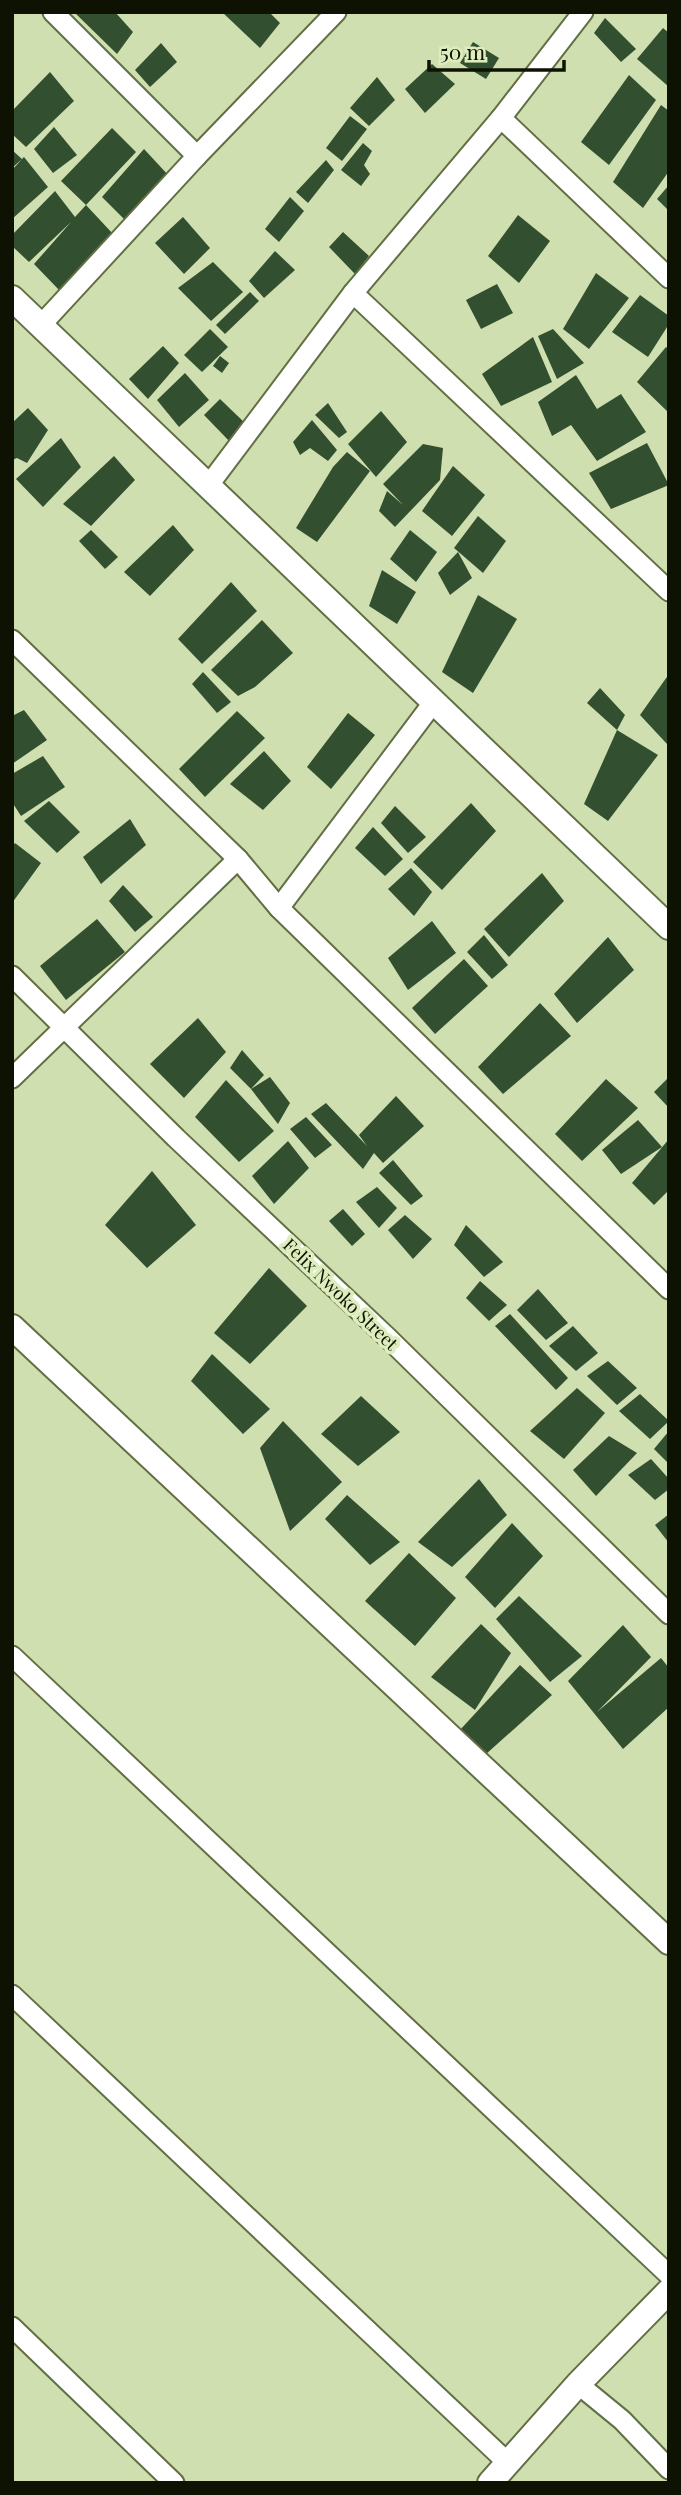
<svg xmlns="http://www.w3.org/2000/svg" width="681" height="2495" viewBox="0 0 681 2495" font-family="'Playfair Display',serif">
<rect width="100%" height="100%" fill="#d0dfb0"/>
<!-- building -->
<g fill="#325030">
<path d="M74,12H115L133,32L117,54Z"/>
<path d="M222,12H269L280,23L260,48Z"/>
<path d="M605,18L636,49L621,62L594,33Z"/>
<path d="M663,28L669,33V87L637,59Z"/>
<path d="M473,42L499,58L486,79L460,63Z"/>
<path d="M161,43L177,62L150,87L135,70Z"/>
<path d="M432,64L455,84L425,113L405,89Z"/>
<path d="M50,72L74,101L26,147L12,134V111Z"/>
<path d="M629,75L656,100L609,165L581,142Z"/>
<path d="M377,77L395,100L369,126L350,108Z"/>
<path d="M661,105L669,111V171L643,208L613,182Z"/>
<path d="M350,116L367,129L342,161L326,148Z"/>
<path d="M54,127L77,155L53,173L34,149Z"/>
<path d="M112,128L136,152L86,205L61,181Z"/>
<path d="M363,143L372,151L364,165L370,174L361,186L341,170Z"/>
<path d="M144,149L170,177L126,221L102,197Z"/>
<path d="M12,150L22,159L24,157L48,187L12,219V170L22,159L12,168Z"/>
<path d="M326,160L334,170L308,203L296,192Z"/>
<path d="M669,185V211L657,199Z"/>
<path d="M55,191L75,217L86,205L113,234L60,291L34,264L71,222L29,262L12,246V235Z"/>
<path d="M290,197L304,211L279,242L265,229Z"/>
<path d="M518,215L550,241L519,283L488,256Z"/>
<path d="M183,217L210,248L184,274L155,243Z"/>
<path d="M343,232L369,256L355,274L329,247Z"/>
<path d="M275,251L295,270L264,298L249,281Z"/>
<path d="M213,262L243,292L211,321L178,288Z"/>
<path d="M596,273L629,298L589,349L563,329Z"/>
<path d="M497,284L513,313L481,329L466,300Z"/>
<path d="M250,292L259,301L225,334L216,325Z"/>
<path d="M640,295L669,316V324L648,357L612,332Z"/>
<path d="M210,329L228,347L202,372L184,355Z"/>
<path d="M553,329L584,363L557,379L538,336Z"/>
<path d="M533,337L552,382L501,406L482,374Z"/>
<path d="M163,346L179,363L148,399L129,379Z"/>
<path d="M666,347L669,349V413L637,382Z"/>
<path d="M220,356L229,363L222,373L213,366Z"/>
<path d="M185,373L209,400L179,427L157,400Z"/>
<path d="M576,375L597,409L621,394L646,432L597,461L571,425L552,436L538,402Z"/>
<path d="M220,399L246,424L232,444L204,415Z"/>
<path d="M328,403L347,432L339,438L315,415Z"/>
<path d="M28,408L48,430L27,463L17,458L12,460V423Z"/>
<path d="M381,411L407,442L376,477L348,444Z"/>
<path d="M312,420L337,450L328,461L310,448L300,455L293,442Z"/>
<path d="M61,438L81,467L43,507L16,479Z"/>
<path d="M647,443L669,485L611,509L589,473Z"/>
<path d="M423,444L443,448L440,480L395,527L379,511L387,491L403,505L383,484Z"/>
<path d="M347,452L370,471L317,542L296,528L333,467Z"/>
<path d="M114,456L135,480L91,526L63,504Z"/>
<path d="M453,466L485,495L452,536L422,511Z"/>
<path d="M478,516L506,541L483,573L454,548Z"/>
<path d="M173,525L194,550L150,596L124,572Z"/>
<path d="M91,530L118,557L105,569L79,541Z"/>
<path d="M410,530L437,552L416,582L390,559Z"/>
<path d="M458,552L472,578L450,595L438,573Z"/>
<path d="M382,570L416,592L397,624L369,606Z"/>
<path d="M231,582L257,611L202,664L178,639Z"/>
<path d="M478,595L517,619L473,693L442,672Z"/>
<path d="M262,620L293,653L255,687L238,696L211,670Z"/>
<path d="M203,672L231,702L217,713L192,684Z"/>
<path d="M669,674V741L667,744L640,715Z"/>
<path d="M600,688L625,715L617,730L587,703Z"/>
<path d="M24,710L47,740L12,764V716Z"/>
<path d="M237,711L265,738L205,797L179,769Z"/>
<path d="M348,713L375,735L331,789L307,767Z"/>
<path d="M617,730L658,755L608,821L584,804Z"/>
<path d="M264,751L291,781L263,810L230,784Z"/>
<path d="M43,756L65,787L21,816L12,802V774Z"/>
<path d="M49,801L80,832L57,853L24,821Z"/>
<path d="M471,803L496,831L442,890L413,862Z"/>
<path d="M395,806L426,837L408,853L381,823Z"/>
<path d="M130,819L146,845L101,884L83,857Z"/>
<path d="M373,827L403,859L385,876L355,848Z"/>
<path d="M15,843L41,863L12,903V847Z"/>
<path d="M411,868L432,892L414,916L388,889Z"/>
<path d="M542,873L564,901L509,957L484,929Z"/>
<path d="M123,885L153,917L135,932L109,901Z"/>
<path d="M97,919L125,952L66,1000L40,966Z"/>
<path d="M432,921L456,953L408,990L388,958Z"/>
<path d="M484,935L508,965L492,979L467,952Z"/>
<path d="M608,937L634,970L577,1023L554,994Z"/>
<path d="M464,959L488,986L435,1034L412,1008Z"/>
<path d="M540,1003L571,1036L503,1094L478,1067Z"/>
<path d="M198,1018L226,1052L184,1098L150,1064Z"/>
<path d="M242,1050L264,1075L251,1089L230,1068Z"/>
<path d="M270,1077L290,1103L278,1124L251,1089Z"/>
<path d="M669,1077V1108L654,1092Z"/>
<path d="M606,1079L638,1108L582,1161L555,1134Z"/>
<path d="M226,1080L274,1131L239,1162L195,1117Z"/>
<path d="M396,1096L424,1126L383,1163L374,1153L363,1169L311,1114L326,1103L367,1146L359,1135Z"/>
<path d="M306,1117L332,1145L315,1158L290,1129Z"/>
<path d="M638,1120L662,1147L621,1174L602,1150Z"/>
<path d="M669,1139V1190L654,1205L632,1183Z"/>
<path d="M288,1141L309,1168L274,1204L252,1176Z"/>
<path d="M393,1160L423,1196L411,1205L379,1173Z"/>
<path d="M152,1171L196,1225L147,1268L105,1225Z"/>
<path d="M377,1187L397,1208L379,1228L356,1202Z"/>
<path d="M343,1209L365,1234L352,1246L329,1221Z"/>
<path d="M405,1215L432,1239L413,1259L388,1230Z"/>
<path d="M466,1225L503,1262L484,1277L454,1245Z"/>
<path d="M269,1268L307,1306L250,1364L214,1333Z"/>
<path d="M480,1281L507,1305L489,1321L466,1298Z"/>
<path d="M538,1289L568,1323L546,1340L517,1310Z"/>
<path d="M510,1314L568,1378L556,1390L495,1326Z"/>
<path d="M573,1326L598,1353L576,1371L549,1346Z"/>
<path d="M212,1354L270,1409L243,1434L191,1381Z"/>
<path d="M608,1361L637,1388L617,1405L587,1376Z"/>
<path d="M577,1388L605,1413L564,1459L530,1431Z"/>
<path d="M640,1394L669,1421L650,1439L619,1411Z"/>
<path d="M361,1396L400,1432L358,1466L321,1434Z"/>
<path d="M283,1421L342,1482L290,1531L260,1448Z"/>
<path d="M669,1431V1464L654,1449Z"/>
<path d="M609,1436L637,1453L596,1496L573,1470Z"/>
<path d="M651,1459L669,1479V1489L655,1500L628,1475Z"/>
<path d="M479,1479L507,1515L452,1567L418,1542Z"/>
<path d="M347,1495L400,1542L370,1565L325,1519Z"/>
<path d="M669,1514V1543L655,1525Z"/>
<path d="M512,1523L543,1556L495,1608L465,1577Z"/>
<path d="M409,1553L456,1598L415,1646L365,1601Z"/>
<path d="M519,1596L582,1656L550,1682L496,1619Z"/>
<path d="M481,1624L511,1653L475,1710L431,1677Z"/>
<path d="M623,1625L651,1657L597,1712L661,1658L669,1668V1707L623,1749L568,1681Z"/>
<path d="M520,1665L552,1695L485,1755L459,1731Z"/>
</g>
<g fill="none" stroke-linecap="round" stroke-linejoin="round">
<!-- minor casing -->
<g stroke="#626f44" stroke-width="23">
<g id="minor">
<path d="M53,12L197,156"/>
<path d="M501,118L669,278"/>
<path d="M353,293L669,591"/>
<path d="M41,325L197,156L336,12"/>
<path d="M208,486L353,293L501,118L583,12"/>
<path d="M12,640L238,859L279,908L669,1289"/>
<path d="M279,908L433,703"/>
<path d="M12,976L176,1138L387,1337L669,1614"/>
<path d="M12,1078L238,859"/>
<path d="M12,1656L669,2275"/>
<path d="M12,1995L508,2463"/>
<path d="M12,2327L174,2483"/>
<path d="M578,2384L622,2420L669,2469"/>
</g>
</g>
<!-- tertiary casing -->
<g stroke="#626f44" stroke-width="28">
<g id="tertiary">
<path d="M12,298L669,927"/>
<path d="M12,1327L669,1942"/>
<path d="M490,2483L578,2384L669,2291"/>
</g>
</g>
<!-- minor -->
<use href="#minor" stroke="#fff" stroke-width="19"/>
<!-- tertiary -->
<use href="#tertiary" stroke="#fff" stroke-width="24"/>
</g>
<g text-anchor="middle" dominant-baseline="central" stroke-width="7" stroke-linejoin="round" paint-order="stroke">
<!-- street labels -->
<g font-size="18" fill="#0e1203" stroke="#ddedbd">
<text transform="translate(341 1294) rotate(44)">Felix Nwoko Street</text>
</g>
</g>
<!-- border -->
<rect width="681" height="2495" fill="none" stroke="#0e1203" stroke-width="28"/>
<!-- scale -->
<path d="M429 60v10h135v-10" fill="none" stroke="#0e1203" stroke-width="3.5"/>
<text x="440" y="60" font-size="21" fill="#0e1203" stroke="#ddedbd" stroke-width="5" paint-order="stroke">50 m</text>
</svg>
